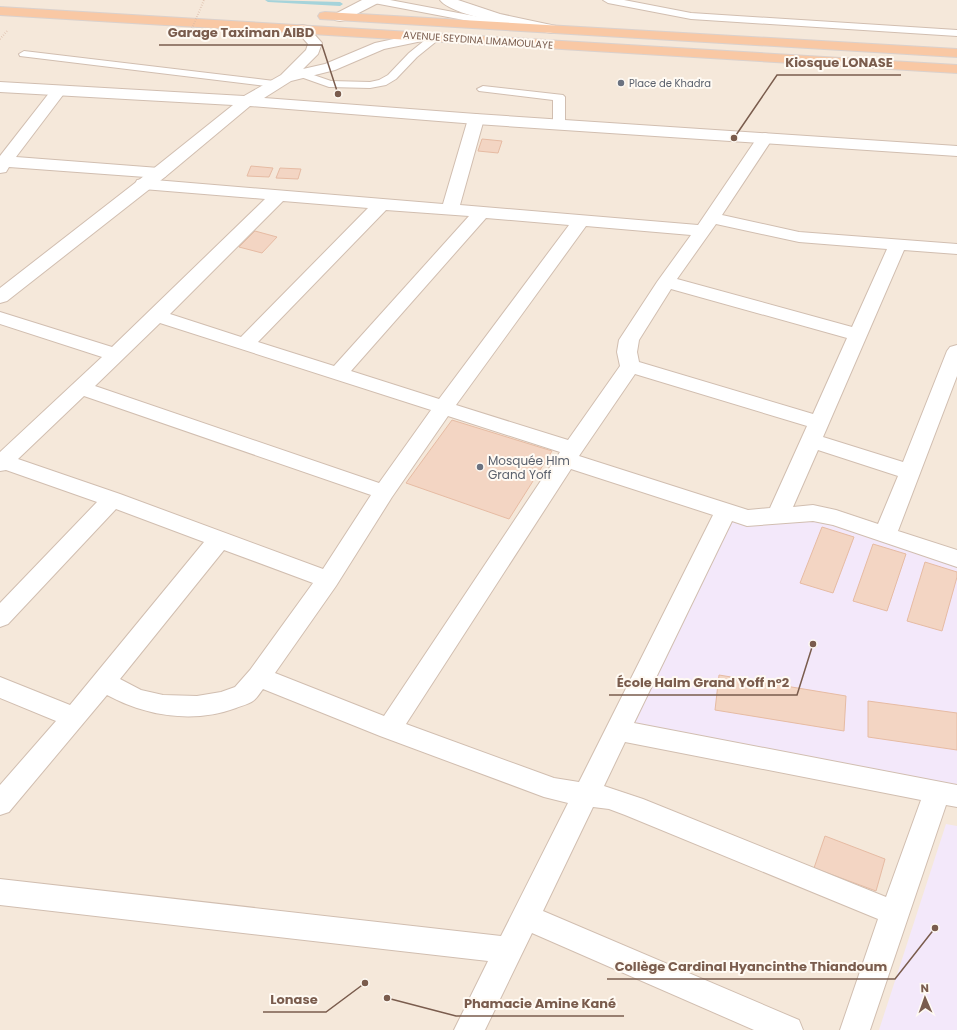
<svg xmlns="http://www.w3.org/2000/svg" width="957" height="1030" viewBox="0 0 957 1030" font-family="Poppins,sans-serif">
<rect width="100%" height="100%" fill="#fdf6ec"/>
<!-- residential -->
<rect fill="#f5e8da" x="0" y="0" width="957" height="1030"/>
<!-- education -->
<g fill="#f3e8fa">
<path d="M732,518L746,524H770L795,519L834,523L957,563V788L630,725Z"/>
<path d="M946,824L957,826V1030H879Z"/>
</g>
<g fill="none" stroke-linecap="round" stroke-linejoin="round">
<!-- stream -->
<path fill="#a5d3da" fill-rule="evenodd" d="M265,0L340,2L343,4L340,6L268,2Z"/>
</g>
<!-- building -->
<g fill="#f3d5c3" stroke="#e6bba3">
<path d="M482,139L502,141L498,153L478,151Z"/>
<path d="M251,166L273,168L269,177L247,176Z"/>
<path d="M280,168L301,169L298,179L276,178Z"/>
<path d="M255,231L277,237L262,253L239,247Z"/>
<path d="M452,420L552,451L509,519L406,483Z"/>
<path d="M822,527L854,537L833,593L800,583Z"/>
<path d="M873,544L906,554L887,611L853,601Z"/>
<path d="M925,562L957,572V577L942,631L907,621Z"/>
<path d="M719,675L846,696L844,731L715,710Z"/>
<path d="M868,701L957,713V750L868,737Z"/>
<path d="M825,836L885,859L876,891L814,868Z"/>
</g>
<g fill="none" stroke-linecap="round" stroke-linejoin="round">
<!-- service casing -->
<g stroke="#d1beb0" stroke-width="2">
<g id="service">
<path d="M369,0H390L506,22L511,25L506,28L374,3Z"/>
<path d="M603,0H624L691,13L957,30V36L691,19L608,3Z"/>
<path d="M434,35L438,36L439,38L438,40L417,57L396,79L386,85L370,88L329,87L298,76L297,74L302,71L331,81L370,82L379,80L388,75L409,53L430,36Z"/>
<path d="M24,51L274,81L280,84L274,87L20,56L19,54Z"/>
<path d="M483,86L563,95L565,97V124L563,126H555L553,124V100L479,91L477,89Z"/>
</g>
</g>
<!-- minor casing -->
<g stroke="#d1beb0" stroke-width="2">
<g id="minor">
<path d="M362,0H380L378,3L345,20L340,21L335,20L333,17L335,14Z"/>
<path d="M440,0H458L500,14L556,26L558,29L556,32L551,33C530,29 451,16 440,0Z"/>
<path d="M58,86L63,88L66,91L16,157L159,168L165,169L167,173L165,177L159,178L9,167L6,172L0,173V156L53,88Z"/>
<path d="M476,114L482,116L484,119L460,205L698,225L759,135L765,133L771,135L773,138L722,215L799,232L957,244V254L904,250L823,437L903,462L947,351L950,347L957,345V376L898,531L957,550V567L833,525L813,521L747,526L732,521L634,723L957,785V807L946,805L870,1030H840L878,919L625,815L609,809L593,807L543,911L799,1020L803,1030H754L532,933L485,1030H454L488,961L0,905V879L501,936L568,803L544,797L380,736L263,689C260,693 257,698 253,701C249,704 241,706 236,708C193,724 146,716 107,695L9,812L0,815V785L56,721L0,698V677L70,705L204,542L116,509L8,624L0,627V603L97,502L6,470L0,471V452L102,357L0,324V312L112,347L265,199L143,189L137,188L135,184L137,180L143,179L443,204L468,119L470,116ZM283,201L368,208L241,337L170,314ZM386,210L469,216L334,366L258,342ZM486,218L569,225L439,399L351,371ZM716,224L799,242L887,249L852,327L677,279ZM586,226L691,235L657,282L619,340L617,352L620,366L568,440L456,405ZM671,289L847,338L813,414L639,362L637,352L639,340ZM160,323L431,410L379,483L95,386ZM635,374L807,426L770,508L748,510L579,456ZM84,396L371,495L323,569L120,494L18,459ZM448,416L560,452L384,716L275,673L336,586L392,497ZM818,450L898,476L878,524L836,510L813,505L793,507ZM571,469L713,515L579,782L554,778L406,724ZM224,550L313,583L250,670L235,687L221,692L197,696L163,695L141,690L120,679ZM625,742L921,800L886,897L643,799L604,786Z"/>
</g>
</g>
<!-- tertiary casing -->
<g stroke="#d1beb0" stroke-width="2">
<path id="tertiary" d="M302,25L307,26L322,43L318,54L303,69L325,64L375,43L422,33L427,34L429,37L427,40L384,49L335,70L291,81L264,98L476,114L957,146V156L476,124L250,106L165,177L7,301L0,303V288L153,169L233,105L0,92V82L244,96L281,75L306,50L308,44L295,29L297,26Z"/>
</g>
<!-- trunk casing -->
<g stroke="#dad1cd" stroke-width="2">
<g id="trunk">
<path d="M0,7L957,65V73L0,15Z"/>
<path d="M325,12L957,49V57L320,19L318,16L320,13Z"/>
</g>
</g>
<!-- path -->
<path stroke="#d9b8a5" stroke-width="2" stroke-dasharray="0.5 2" stroke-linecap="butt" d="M0,39L7,31"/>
<!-- service -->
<use href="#service" fill="#fff" fill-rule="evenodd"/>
<!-- minor -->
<use href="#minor" fill="#fff" fill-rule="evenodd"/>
<!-- tertiary -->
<use href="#tertiary" fill="#fff" fill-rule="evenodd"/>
<!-- trunk -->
<use href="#trunk" fill="#f9c8a4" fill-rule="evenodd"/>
<!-- path-bridge -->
<path stroke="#d9b8a5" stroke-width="2" stroke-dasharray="0.5 2" stroke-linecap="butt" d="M190,33L204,0"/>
</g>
<!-- markers -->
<g fill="#6b7280" stroke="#fffaf3" stroke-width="1.5">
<circle cx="621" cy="83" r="4"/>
<circle cx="480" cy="467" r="4"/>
</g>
<g text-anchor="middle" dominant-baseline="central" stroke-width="4" stroke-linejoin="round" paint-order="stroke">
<!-- far-street labels -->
<g font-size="10" fill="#7a5c4d" stroke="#fffaf3">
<text transform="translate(478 40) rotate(4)">AVENUE SEYDINA LIMAMOULAYE</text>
</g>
<!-- far-worship labels -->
<g font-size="10" fill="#5b616d" stroke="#fffaf3" text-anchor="start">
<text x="629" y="83">Place de Khadra</text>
</g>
<!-- worship labels -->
<g font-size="12" fill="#5b616d" stroke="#fffaf3" text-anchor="start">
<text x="488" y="460">Mosquée Hlm<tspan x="488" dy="14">Grand Yoff</tspan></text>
</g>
</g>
<!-- callouts -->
<path fill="none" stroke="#7a5c4d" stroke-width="1.5" d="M338 94L322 45H159M734 138L777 75H901M813 644L797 695H609M935 928L895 979H607M365 983L326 1012H263M387 998L456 1016H624"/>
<g fill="#7a5c4d" stroke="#fffaf3" stroke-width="1.5">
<circle cx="338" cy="94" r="4"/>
<circle cx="734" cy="138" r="4"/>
<circle cx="813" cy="644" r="4"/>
<circle cx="935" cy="928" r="4"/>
<circle cx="365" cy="983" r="4"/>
<circle cx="387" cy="998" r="4"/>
</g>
<g font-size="13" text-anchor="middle" font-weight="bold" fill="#7a5c4d" stroke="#fffaf3" stroke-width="4" stroke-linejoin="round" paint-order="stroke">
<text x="241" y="37">Garage Taximan AIBD</text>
<text x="839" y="67">Kiosque LONASE</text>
<text x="703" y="687">École Halm Grand Yoff n°2</text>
<text x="751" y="971">Collège Cardinal Hyancinthe Thiandoum</text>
<text x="294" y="1004">Lonase</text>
<text x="540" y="1008">Phamacie Amine Kané</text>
</g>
<!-- north arrow -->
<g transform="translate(925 998) rotate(358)" stroke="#fffaf3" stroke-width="3" paint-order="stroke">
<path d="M0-3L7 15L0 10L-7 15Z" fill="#7a5c4d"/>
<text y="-6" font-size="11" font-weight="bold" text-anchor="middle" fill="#7a5c4d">N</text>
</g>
</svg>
